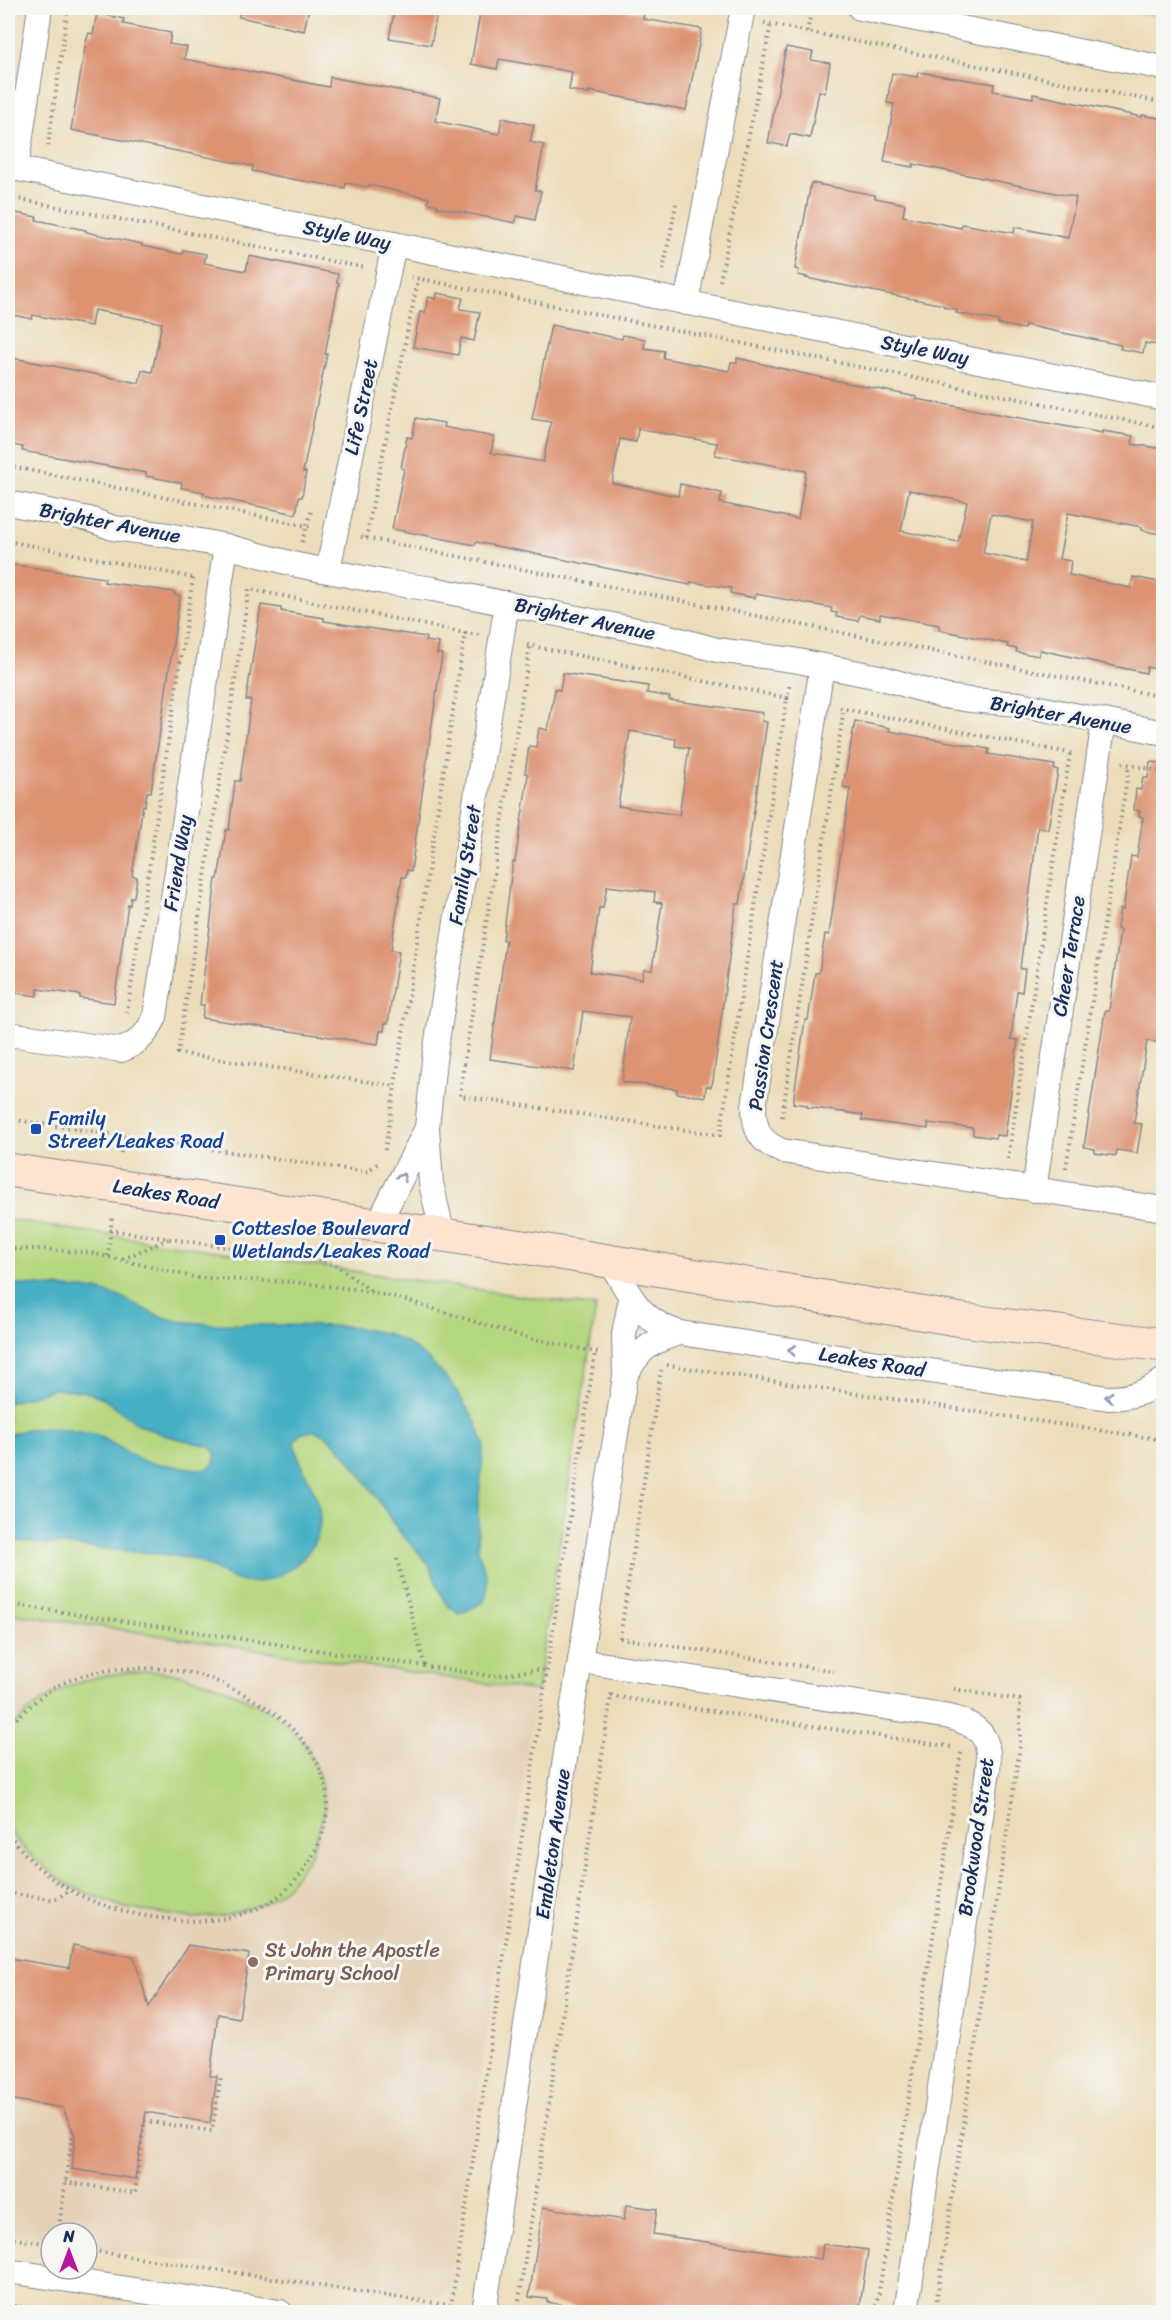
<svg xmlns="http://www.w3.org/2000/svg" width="1171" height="2320" viewBox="0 0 1171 2320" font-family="Sriracha,sans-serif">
<rect width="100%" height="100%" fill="#f6f6f2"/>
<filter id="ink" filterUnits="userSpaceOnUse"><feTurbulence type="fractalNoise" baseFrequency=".0167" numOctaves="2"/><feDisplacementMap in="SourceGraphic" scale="12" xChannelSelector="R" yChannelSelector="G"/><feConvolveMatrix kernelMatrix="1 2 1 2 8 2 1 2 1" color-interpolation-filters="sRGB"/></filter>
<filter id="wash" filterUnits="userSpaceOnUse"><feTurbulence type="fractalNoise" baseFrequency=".008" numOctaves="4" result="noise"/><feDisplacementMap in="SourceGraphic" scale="24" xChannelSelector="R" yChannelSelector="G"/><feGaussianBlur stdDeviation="1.35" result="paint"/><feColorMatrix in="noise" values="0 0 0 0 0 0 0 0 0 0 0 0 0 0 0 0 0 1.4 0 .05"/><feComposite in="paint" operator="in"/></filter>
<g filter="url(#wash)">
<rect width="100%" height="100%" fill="#ecddba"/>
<!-- built -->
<path fill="#e4d1b6" d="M8,1613L537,1691L449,2288L435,2299L87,2246V2233H51V2240L8,2234Z"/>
<!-- industrial -->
<path fill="#cbc3b8" d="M1108,8H1163V19Z"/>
<!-- green -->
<g fill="#b5d77f" stroke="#68836e" stroke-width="1.5">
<path d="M8,1220L596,1307L537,1691L8,1613Z"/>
<path d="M146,1671L179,1674L220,1686L266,1709L283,1721L306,1745L320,1778L325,1811L310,1856L286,1888L263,1904L224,1916L192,1918L125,1908L67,1885L27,1852L13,1836L8,1826C7,1812 4,1742 8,1734C13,1725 23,1716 30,1710C67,1681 100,1673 146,1671Z"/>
</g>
<!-- water -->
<path fill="#45afc4" stroke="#306f91" stroke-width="1.5" d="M8,1284L97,1290L123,1298L154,1314L177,1321L212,1324L343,1326L385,1333L405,1342L428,1359L451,1383L476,1422L484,1445L478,1506V1551L487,1577V1590L484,1602L460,1614C438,1605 439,1579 427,1562C419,1551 407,1542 399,1531C383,1510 340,1433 314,1431C310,1431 304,1433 300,1434L294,1442C299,1469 321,1493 320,1521C319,1555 278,1586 244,1582C227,1580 210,1564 193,1559C186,1557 178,1557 170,1555L8,1540V1435L27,1429L54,1428L95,1434L145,1462L205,1470L214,1464L216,1454L209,1446L163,1435L138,1424L101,1397L82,1391L54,1389L8,1403Z"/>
<g id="blocks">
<!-- building -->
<g fill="#dd9372" fill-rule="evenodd">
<path d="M240,8H309L304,31L239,17Z"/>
<path d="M395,8H438L431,45L389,38Z"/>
<path d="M481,8H616L644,13L643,19L702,29L686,110L589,91V94L569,90L572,72L499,59L497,69L471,64Z"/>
<path d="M97,13L124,19L123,24L171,33L169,44L187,47L184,59L329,87L330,77L440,98L435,121L499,134L502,118L534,125L530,142L544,145L535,190L541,191L535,220L517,216L515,223L437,207L438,205L428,203L429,198L369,185L368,187L346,183L345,188L286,178L252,171L253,166L71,130L86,42L89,33L93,34Z"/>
<path d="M786,47L813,52L811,60L830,63L825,93L819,91L810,138L790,134L787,146L768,143Z"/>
<path d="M918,72L994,84L993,91L1033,98V94L1142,117V115L1164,119V346L1145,343L1143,353L1120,349L1121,345L1025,325L1024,329L998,324L999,321L956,313L957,310L944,307V305L806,278L807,277L798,275L799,270L795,269L811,183L875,195V198L905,204L903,216L961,228L962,224L1014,233L1015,227L1068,238L1076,197L913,164V167L884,162L894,104L887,103L892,73L917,77Z"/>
<path d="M11,212L37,217L36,220L86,230V232L142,244V246L182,254L183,250L206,254L204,263L246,271L249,256L338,274L337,282L339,283L325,354H327L303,472H306L302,497H299L296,514L203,495L204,492L181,488L182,483L146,476V473L22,451L23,447L8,444V357L139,383L142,370L152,372L162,323L94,310L91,326L33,315L32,319L8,314V215H10Z"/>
<path d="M437,293L463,298L460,309L480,312L474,341L461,338L458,355L413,347L420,312L425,313L428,297L436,299Z"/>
<path d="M551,325L622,339L623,335L645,339L644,348L664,351L663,358L729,371L731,362H737V358L814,376L917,397L916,399L1102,433V431L1133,436L1132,444L1164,449V535L1141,530L1142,527L1068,513L1059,559L1071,561L1069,575L1131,588L1133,577L1164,583V671L1147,667L1146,673L1040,650L1039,656L1016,652L1017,649L1007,647L1008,644L939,630V625L880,614V619L860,615L858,621L836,617L837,613L831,612L832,608L756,594L755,598L730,593L731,588L691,582L690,585L476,542L475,545L392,529L404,469L401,468L407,437L412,438L416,418L444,423L443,427L494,437L491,453L543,462L551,422L532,419ZM638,429L717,443L715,455L806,471L798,519L720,503L722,493L680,484L678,496L612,483L620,439L636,442ZM909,490L967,502L958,542L901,531ZM991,514L1033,522L1026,562L983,553Z"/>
<path d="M8,564L105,578L104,582L175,592L174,595L180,596L151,792H147L145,806L143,805L132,876L137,877L134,897H131L130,905L128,904L114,1003L80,998V995L38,989L37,996L8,992V918L12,890L8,889Z"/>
<path d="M261,605L281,608V611L324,618V621L426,637L425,641L439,643L437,654H442L411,871L407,870L406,877H402L391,950L399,951L388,1023H385L384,1031H380L378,1044L202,1018L204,1005H200L216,879H218L226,830H229L235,781H240L251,700H246Z"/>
<path d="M563,673L648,686L647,693L670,697L669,700L763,713L762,721L767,722L740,904H736L713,1081L711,1087L706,1086L705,1097L677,1093V1089L622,1082L630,1017L583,1011L574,1071L490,1059L506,940H503L510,884L513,862H515L527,783L528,774L525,773L529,746L536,747L539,728L548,730L555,689L560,690ZM630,731L676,739L675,746L689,748L679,815L618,806ZM607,886L655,892L654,902L662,903L652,970L644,969L642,979L590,972L599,908H603Z"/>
<path d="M855,721L890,728L889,731L989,749L988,754L1055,765L1054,769L1058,770L1048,829L1038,827L1020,969H1025L1022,992L1017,991L1011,1039L1018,1040L1005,1136L996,1135L995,1138L973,1135V1128L928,1123V1129L862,1120L863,1115L807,1107V1105L793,1103L805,1020H808L815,973H819L825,934L829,935L850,788L843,787Z"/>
<path d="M1150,762L1164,763V1043L1147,1041L1134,1123L1142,1124L1137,1153L1117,1150L1116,1156L1095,1153V1149L1084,1147L1105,1011H1109L1120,930L1117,929L1120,909L1123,910L1131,856L1137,857L1143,817L1139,816L1140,811L1134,810L1136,789L1141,790L1143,777L1148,778Z"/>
<path d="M73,1945L134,1957L149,2007L188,1945L249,1954L239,2018L218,2014L210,2076H217L210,2123L146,2112L135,2179L72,2169L75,2136L63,2108L8,2099V1958L69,1968Z"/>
<path d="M626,2205L657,2209L653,2234L821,2259L823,2244L868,2250L859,2313H604L547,2302V2299L529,2297L543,2207L624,2220Z"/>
</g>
</g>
</g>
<g filter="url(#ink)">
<use href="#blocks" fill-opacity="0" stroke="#84868c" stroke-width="1.5"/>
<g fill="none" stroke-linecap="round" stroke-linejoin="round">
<!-- street casing -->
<g stroke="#84868c" stroke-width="26">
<g id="street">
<path d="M860,8L1164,68"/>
<path d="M8,167L1164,398"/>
<path d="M16,169L40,8"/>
<path d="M686,303L743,8"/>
<path d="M8,503L89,519L113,528L168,535L226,546L297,565L384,582L433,589L662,635L717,650L793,660L879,677L943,696L970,700L1019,704L1164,733"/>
<path d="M328,570L394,244"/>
<path d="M822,666L754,1107C754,1130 760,1142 782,1151L1164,1209"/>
<path d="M8,1034L121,1050C139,1043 147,1034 155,1017L226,546"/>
<path d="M1034,1190L1104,721"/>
<path d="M377,1226L427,1128"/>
<path d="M443,1236L431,1183L427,1128L434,1060L507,603"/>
<path d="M610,1261C630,1295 639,1321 680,1333L1108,1398C1130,1398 1145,1393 1164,1380"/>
<path d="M625,1377C639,1349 651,1341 680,1333"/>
<path d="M580,1661L950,1717C982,1726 991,1738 988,1770L906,2312"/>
<path d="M8,2271L280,2312"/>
<path d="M484,2312L572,1711L625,1377L624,1334L631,1298"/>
</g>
</g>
<!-- secondary casing -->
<g stroke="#84868c" stroke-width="35">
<path id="secondary" d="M8,1170L536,1249L962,1320L1164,1345"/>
</g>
<!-- path -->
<g stroke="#84868c" stroke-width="4" stroke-dasharray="1.5 4.5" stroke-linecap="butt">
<path d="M683,8L718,14"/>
<path d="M8,22L10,8"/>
<path d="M764,23L1164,103"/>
<path d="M807,32L812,8"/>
<path d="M48,146L68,8"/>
<path d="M8,197L366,268"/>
<path d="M663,270L677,200"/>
<path d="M411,277L1164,428"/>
<path d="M720,281L771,24"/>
<path d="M8,466L312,527"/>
<path d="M361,537L1164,697"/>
<path d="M366,538L418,279"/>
<path d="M8,541L195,578"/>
<path d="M302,542L311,512"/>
<path d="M465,633L479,635"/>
<path d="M527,645L787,698L790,683"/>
<path d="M840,708L1074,754"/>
<path d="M1122,763L1164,772"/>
<path d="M127,1013L193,578"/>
<path d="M464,1064L460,1096L720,1135L787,698H791"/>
<path d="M464,1064L530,646"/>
<path d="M782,1117L844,708"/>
<path d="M8,1119L123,1136L120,1157"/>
<path d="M123,1136L366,1172L380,1162"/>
<path d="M385,1150L465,633L249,589L178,1053L395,1086"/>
<path d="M1008,1159L1070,753"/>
<path d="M1066,1168L1129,765"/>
<path d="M110,1230L333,1263L371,1291"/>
<path d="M8,1249H42L92,1253L198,1278L292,1282L353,1289L399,1298L524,1337L600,1353"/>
<path d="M108,1256L112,1215"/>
<path d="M123,1259L168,1239"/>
<path d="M667,1365L1164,1440"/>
<path d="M397,1559L425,1667"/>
<path d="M8,1604L491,1676C510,1675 527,1669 546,1670"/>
<path d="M620,1638L834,1671"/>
<path d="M620,1638L661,1370"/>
<path d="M611,1696L953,1747"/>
<path d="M8,1727C26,1710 42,1692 65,1682C102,1666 150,1665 190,1673C206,1676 222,1683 237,1691C314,1728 359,1798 300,1875C268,1916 218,1925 169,1919C104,1913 45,1888 8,1832"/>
<path d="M8,1893L51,1899L58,1898L69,1891"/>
<path d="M65,2182L135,2193L144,2121L212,2131L221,2075"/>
<path d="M58,2233L73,2131"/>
<path d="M8,2238L51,2244"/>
<path d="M87,2250L460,2307"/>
<path d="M8,2305L56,2312"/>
<path d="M451,2306L595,1352"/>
<path d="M517,2312L612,1690"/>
<path d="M876,2312L961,1752"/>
<path d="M935,2312L1020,1746V1700L954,1689"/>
</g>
<!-- street -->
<use href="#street" stroke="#fff" stroke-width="24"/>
<!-- secondary -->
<use href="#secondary" stroke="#fde4d1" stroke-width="33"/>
</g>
<!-- one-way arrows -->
<defs><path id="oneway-chevron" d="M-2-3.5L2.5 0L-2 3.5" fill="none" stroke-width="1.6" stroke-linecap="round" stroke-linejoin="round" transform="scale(1.5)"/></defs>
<g stroke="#8d97ae">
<use href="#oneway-chevron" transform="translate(402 1177) rotate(-63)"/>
<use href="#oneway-chevron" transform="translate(792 1350) rotate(-171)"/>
<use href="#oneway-chevron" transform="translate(1109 1397) rotate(-175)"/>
</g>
</g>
<!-- markers -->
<g fill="#1a4fb4" stroke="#f6f6f2" stroke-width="2">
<rect x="30" y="1123" width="12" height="12" rx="3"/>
<rect x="214" y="1234" width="12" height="12" rx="3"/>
</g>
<circle fill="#8d6e63" stroke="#f6f6f2" stroke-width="2" cx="253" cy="1962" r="6"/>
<g text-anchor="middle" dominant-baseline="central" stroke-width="6" stroke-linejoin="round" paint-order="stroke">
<!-- street labels -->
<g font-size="20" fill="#1b2f5e" stroke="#f6f6f2">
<text transform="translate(347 235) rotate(11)">Style Way</text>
<text transform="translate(925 350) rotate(11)">Style Way</text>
<text transform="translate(361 407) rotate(-78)">Life Street</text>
<text transform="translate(110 523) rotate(11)">Brighter Avenue</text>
<text transform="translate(585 619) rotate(12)">Brighter Avenue</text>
<text transform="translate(1061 715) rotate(10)">Brighter Avenue</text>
<text transform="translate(178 863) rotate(-81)">Friend Way</text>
<text transform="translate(465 865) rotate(-81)">Family Street</text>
<text transform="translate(1069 956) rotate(-81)">Cheer Terrace</text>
<text transform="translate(766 1035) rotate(-82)">Passion Crescent</text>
<text transform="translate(166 1194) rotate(9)">Leakes Road</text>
<text transform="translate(872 1362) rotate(9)">Leakes Road</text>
<text transform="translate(976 1837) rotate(-82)">Brookwood Street</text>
<text transform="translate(553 1844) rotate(-82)">Embleton Avenue</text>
</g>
<!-- transit labels -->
<g font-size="20" fill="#164399" stroke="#f6f6f2" text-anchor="start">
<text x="48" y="1118">Family<tspan x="48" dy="23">Street/Leakes Road</tspan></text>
<text x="232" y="1228">Cottesloe Boulevard<tspan x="232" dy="23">Wetlands/Leakes Road</tspan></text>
</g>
<!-- education labels -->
<g font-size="20" fill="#785e54" stroke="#f6f6f2" text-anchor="start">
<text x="265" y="1950">St John the Apostle<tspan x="265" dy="23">Primary School</tspan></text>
</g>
</g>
<!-- margin -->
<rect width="1171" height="2320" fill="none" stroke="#f6f6f2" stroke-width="30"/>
<!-- north arrow -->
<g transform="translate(69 2251)"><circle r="28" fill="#f6f6f2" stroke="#9ea6b7" stroke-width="1.5"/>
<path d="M0-4.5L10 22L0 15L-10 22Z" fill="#b5179e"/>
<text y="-9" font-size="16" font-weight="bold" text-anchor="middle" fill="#1b2f5e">N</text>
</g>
</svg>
